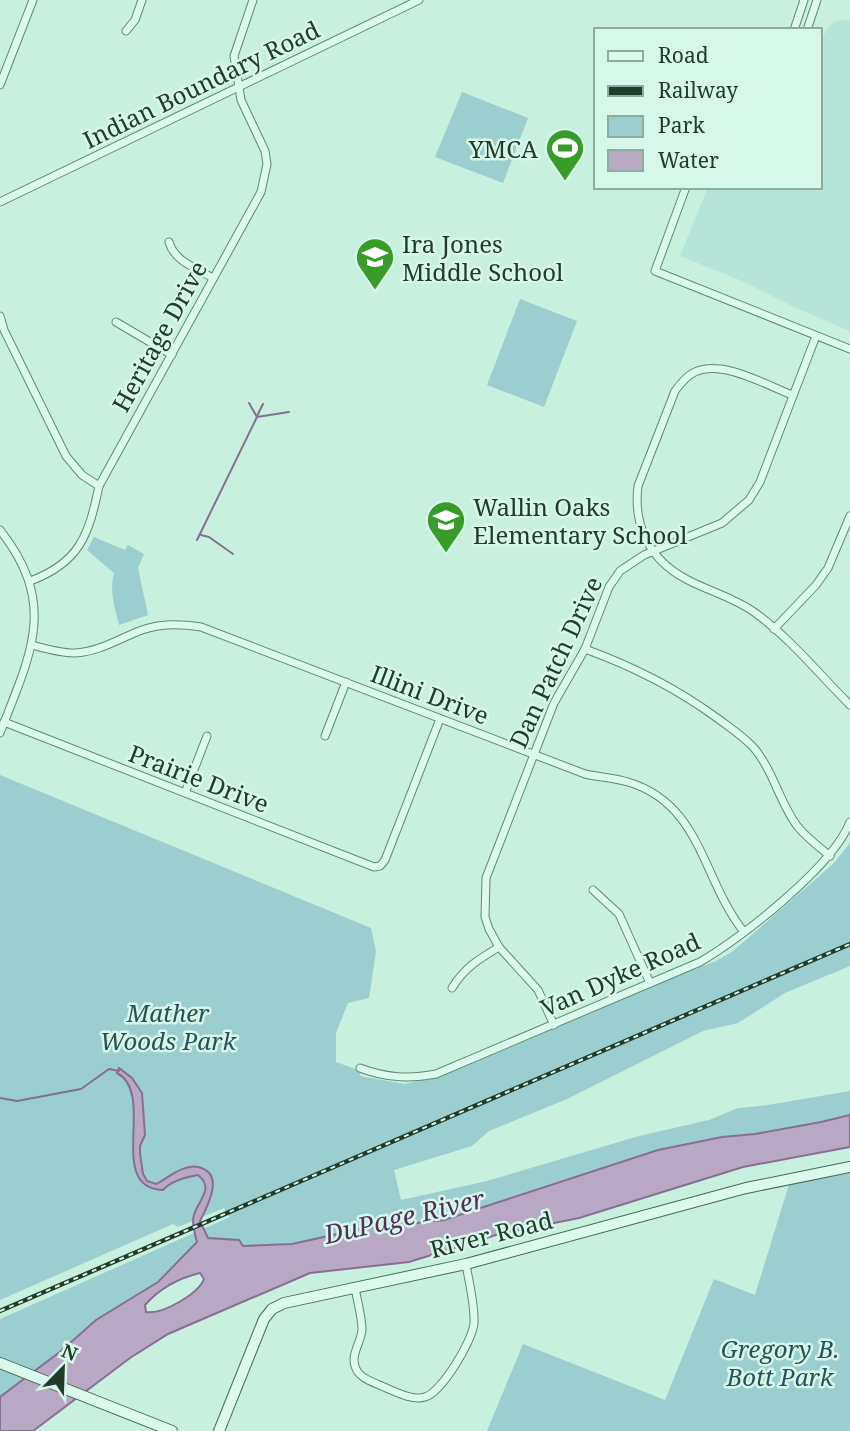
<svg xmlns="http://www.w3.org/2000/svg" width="850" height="1431" viewBox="0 0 850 1431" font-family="'Noto Serif',serif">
<rect width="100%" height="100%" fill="#c7f0df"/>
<!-- farmland -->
<path fill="#b4e5d8" d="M843,20L850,21V331L794,307L742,281L680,256L708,187H820V43L828,27L834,22Z"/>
<!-- green -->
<g fill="#9bcece">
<path d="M462,92L528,118L503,183L435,157Z"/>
<path d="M520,299L577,321L544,407L487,385Z"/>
<path d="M94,537L125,550L128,545L144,554L138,568L148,615L119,625C115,609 109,590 114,573L87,550Z"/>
<path d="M0,775L371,928L376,951L369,998L348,1003L336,1033V1062L361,1071L360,1076L405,1084L455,1071L664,981L716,961L733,951L808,886L835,862L850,843V966L785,993L738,1023L703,1031L567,1099L489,1131L472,1146L394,1170L401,1200L487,1181L639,1136L709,1120L738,1108L768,1105L850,1091V1115L821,1122L755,1134L722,1137L658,1150L444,1220L360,1229L291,1244L243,1246L239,1240L202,1238L158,1282L96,1320L61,1350L0,1397V1319L230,1217L224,1208L178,1227L173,1224L0,1300Z"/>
<path d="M850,1169V1431H487L523,1344L665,1400L714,1279L755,1295L790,1181Z"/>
</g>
<!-- water -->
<path fill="#b9a8c3" stroke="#866f92" stroke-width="2" fill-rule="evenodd" d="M119,1068L132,1078L142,1093L145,1135L140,1146V1154L143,1174L147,1181L156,1184C168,1178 183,1164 198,1167C226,1173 207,1207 200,1221L208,1238L239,1240L243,1246L292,1244L360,1229L444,1220L658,1150L722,1137L755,1134L821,1122L850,1115V1147L743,1167L579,1218L499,1234L409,1262L310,1273L168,1334L130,1358L33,1431H0V1397L61,1351L96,1320L158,1282L197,1242C195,1234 191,1223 194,1215C198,1200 215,1189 198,1175C186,1177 171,1181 163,1190C105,1188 157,1094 117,1073ZM200,1273L204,1279C198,1294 162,1315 146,1312L145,1305C159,1289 179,1278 200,1273Z"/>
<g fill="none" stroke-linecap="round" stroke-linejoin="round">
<!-- stream -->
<g stroke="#866f92" stroke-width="2">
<path d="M249,403L257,417"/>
<path d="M257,416L263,404"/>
<path d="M201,535L209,537L233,554"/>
<path d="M197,540L257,417L289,412"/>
<path d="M0,1098L17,1101L81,1089L109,1069L119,1071"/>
</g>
<!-- street casing -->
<g stroke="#5c8c70" stroke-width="9">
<g id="street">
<path d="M794,30L804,0"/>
<path d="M807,30L817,0"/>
<path d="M126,31L135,20L142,0"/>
<path d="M0,85L33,0"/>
<path d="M686,187L655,271L850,349"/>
<path d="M0,202L419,0"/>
<path d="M169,242C174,261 197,269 213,278"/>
<path d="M0,316L4,330L66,456L82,475L99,486"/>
<path d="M116,322L172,355"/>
<path d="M792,395C766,385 722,359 695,372C686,376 680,384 675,391L638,486C633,526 650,560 686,579C708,591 733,597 754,612C789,637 819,674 850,705"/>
<path d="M0,530C59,605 30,655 0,733"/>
<path d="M30,581C80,563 89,534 99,486L261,192L267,164L265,151L241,100L234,56L253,0"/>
<path d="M774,629L816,585L828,568L850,516"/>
<path d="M32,645C46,649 61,653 75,653C99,652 120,638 142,630C162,623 181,624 201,627L585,774C599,777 614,778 628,782C702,804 702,880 744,932"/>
<path d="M585,649C632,666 676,688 717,718C729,727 743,736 754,748C774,772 780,804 798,827C807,838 819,847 830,856"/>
<path d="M4,722L374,867L380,866L385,860L440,719"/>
<path d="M325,736L346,682"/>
<path d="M185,793L207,736"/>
<path d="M593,890L619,914L650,983"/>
<path d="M452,988C464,968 479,959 499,947"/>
<path d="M554,1025L538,990L499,947L489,929L485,917L486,878L554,703L585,649L609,587L620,571L644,555L722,523L749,500L760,482L816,336"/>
<path d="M360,1068C386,1078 409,1079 436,1074L700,962C742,938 833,866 850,822"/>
<path d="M355,1287C357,1301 362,1316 362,1330C361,1342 351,1354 355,1366C358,1378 373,1382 384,1387C396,1392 413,1401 425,1397C442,1392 473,1340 474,1323C475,1304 469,1283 466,1264"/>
</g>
</g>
<!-- secondary casing -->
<g stroke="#3f6e51" stroke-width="12">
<g id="secondary">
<path d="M0,1363L172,1431"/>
<path d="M219,1431L264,1319L272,1309L284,1303L466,1264L746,1188L850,1167"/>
</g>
</g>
<!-- street -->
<use href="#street" stroke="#dbfaed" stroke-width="7"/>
<!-- secondary -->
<use href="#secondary" stroke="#dbfaed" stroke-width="10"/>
<!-- rail casing -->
<g stroke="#203c2a" stroke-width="4.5">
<path id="rail" d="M0,1311L850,944"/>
</g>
<!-- rail -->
<use href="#rail" stroke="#d7f7ea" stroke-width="2" stroke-dasharray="5" stroke-linecap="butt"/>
</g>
<!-- icons -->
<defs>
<g id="stadium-pin" transform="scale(2.0125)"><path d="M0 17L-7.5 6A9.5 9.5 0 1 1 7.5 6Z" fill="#379c2a" stroke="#d7f7ea"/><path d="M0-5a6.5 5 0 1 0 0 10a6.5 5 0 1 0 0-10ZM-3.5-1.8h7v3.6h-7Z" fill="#fff"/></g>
<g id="school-pin" transform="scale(2.0125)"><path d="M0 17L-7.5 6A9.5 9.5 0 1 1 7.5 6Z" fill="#379c2a" stroke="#d7f7ea"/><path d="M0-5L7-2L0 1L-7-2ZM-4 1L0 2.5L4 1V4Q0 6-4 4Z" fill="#fff"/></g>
</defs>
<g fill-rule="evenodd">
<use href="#stadium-pin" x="565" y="148"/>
<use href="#school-pin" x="375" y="257"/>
<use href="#school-pin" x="446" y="520"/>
</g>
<g text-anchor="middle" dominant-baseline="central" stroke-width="5" stroke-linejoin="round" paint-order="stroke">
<!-- street labels -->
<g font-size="24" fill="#203c2a" stroke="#d7f7ea">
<text transform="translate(201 84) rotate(-26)">Indian Boundary Road</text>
<text transform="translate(159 336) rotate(-61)">Heritage Drive</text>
<text transform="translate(555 662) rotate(-65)">Dan Patch Drive</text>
<text transform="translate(430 694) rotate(21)">Illini Drive</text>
<text transform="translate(199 778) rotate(21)">Prairie Drive</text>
<text transform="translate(620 974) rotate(-24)">Van Dyke Road</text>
<text transform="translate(491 1234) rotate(-14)">River Road</text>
</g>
<!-- poi labels -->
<g font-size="24" fill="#203c2a" stroke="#d7f7ea" text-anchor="start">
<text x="538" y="148" text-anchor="end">YMCA</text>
<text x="402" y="243">Ira Jones<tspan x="402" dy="28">Middle School</tspan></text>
<text x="473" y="506">Wallin Oaks<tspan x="473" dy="28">Elementary School</tspan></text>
</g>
<!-- park labels -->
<g font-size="24" font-style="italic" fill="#265259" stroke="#d7f7ea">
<text x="168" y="1012">Mather<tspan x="168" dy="28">Woods Park</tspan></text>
<text x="780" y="1348">Gregory B.<tspan x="780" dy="28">Bott Park</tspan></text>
</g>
<!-- water labels -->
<g font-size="26" font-style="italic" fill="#542f5c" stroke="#d7f7ea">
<text transform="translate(404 1216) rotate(-13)">DuPage River</text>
</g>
</g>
<!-- legend -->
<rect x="594" y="28" width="228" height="161" fill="#d7f7ea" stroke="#8eac9d" stroke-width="2"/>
<rect x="608" y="51" width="35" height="10" fill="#dbfaed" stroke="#8eac9d" stroke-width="2"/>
<text x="658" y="63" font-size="21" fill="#203c2a">Road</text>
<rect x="608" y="86" width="35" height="10" fill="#203c2a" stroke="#8eac9d" stroke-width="2"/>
<text x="658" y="98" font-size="21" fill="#203c2a">Railway</text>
<rect x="608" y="116" width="35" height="21" fill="#9bcece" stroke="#8eac9d" stroke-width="2"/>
<text x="658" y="133" font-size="21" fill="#203c2a">Park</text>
<rect x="608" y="150" width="35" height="21" fill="#b9a8c3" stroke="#8eac9d" stroke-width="2"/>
<text x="658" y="168" font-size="21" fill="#203c2a">Water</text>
<!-- north arrow -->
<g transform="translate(63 1368) rotate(23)" stroke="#d7f7ea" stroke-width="5" paint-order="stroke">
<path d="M0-5L12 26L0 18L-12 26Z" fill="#203c2a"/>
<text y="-10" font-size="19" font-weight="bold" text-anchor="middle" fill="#203c2a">N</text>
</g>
</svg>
